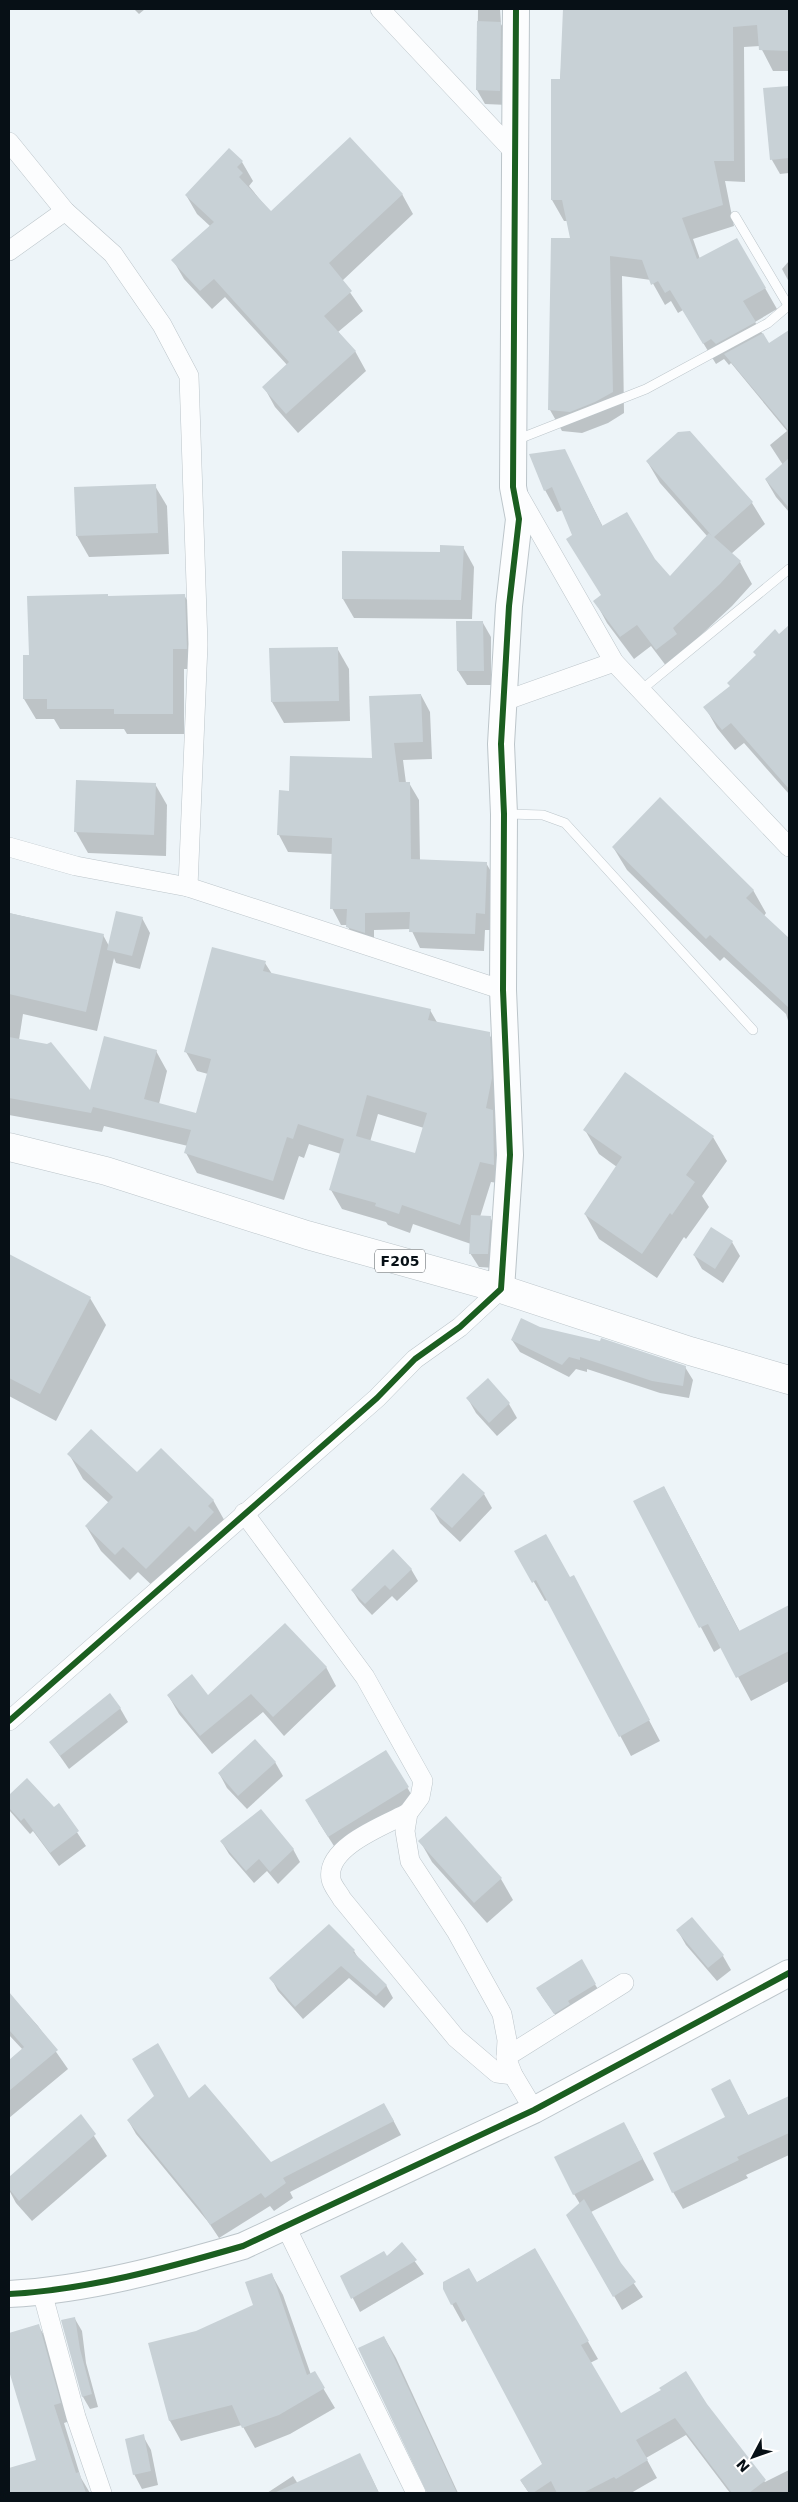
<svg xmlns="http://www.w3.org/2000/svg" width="798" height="2502" viewBox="0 0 798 2502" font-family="'DejaVu Sans',sans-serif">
<rect width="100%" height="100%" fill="#edf4f8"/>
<!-- shadow -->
<g fill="#0003" fill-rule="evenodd">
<path d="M134,9H145L139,14Z"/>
<path d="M478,9H500L501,24L508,37V105L485,104L477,90Z"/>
<path d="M565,9H789V71H773L760,46L744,47L745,182L725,181L734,226L693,239L700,259L765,288L777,309L755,322L769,344L789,332V512L776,497L766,480L783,465L770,445L787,431L731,363L729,365L724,359L716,364L683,310L678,313L671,301L665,305L651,280L622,276L624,413L608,423L582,433L562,431L550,410L572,239L568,221H564L552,200Z"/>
<path d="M789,87V173L780,174L772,160L764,89Z"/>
<path d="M229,149L242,162L253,181L249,186L271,213L402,194L413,214L342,281L363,311L338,332L355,351L366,371L298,433L275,407L264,387L288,366L225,297L212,309L184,279L173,260L210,226L197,214L186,195Z"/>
<path d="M789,261V282L782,269Z"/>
<path d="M690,432L752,503L765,524L731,554L740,562L752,584L732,606L685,650L670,671L651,646L634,659L607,623L595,601L602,596L563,510L557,512L545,490L564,450L603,527L654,560L670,578L707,536L660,483L647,461Z"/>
<path d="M155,486L167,506L169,554L89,557L77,536Z"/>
<path d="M463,547L474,567L472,619L354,618L343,599L441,553Z"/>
<path d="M184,595L196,615L198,669H184V734H127L124,729H60L54,719H36L24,699L30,656Z"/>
<path d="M483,623L491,637V685H467L458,671Z"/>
<path d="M789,627V794L744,743L735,750L717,728L705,707L730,687Z"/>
<path d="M337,648L349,669L350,721L284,723L272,702Z"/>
<path d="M421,695L430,712L432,759L403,760L406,783H409L419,800L420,861L486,863L496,880L494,930H485L484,951L420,948L411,929L374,930V949L357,943L347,925H341L332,908L333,854L288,852L279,835L290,792L373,759Z"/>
<path d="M77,781L155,784L167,805L166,856L88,853L76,832Z"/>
<path d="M613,847L753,890L766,913L764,916L789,939V1024L786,1014L724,957L720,961L627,870Z"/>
<path d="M9,913L103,935L109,946L142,918L150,933L140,969L116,963L114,958L97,1031L23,1014L19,1040L91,1092L156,1051L167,1071L159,1104L196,1115L208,1074L197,1071L186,1052L265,963L272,974L430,1010L438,1024L489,1034L500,1053L505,1184L491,1182L480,1217H490L498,1232L496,1268L479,1267L470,1253L471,1244L413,1224L410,1233L388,1225L386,1222L342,1209L331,1190L341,1154L309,1144L304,1158L299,1156L284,1200L197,1173L186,1153L188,1146L104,1126L102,1132L9,1115ZM378,1114L424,1128L416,1155L370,1142Z"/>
<path d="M585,1130L713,1137L727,1161L702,1196L709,1207L686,1239L684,1237L657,1278L599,1239L585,1214L617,1167L599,1154Z"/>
<path d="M732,1242L740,1256L723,1283L702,1269L694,1255Z"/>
<path d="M9,1255L90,1298L106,1325L56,1421L9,1396Z"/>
<path d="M540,1328L685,1367L693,1380L689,1398L660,1393L587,1369V1372L576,1369L569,1377L520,1352L512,1340Z"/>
<path d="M488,1380L509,1404L517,1418L497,1436L476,1413L468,1399Z"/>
<path d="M69,1454L213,1500L227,1525L161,1594L138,1572L130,1580L101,1551L86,1526L109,1503L83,1479Z"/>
<path d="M664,1487L740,1632L789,1607V1681L751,1701L722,1647L714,1652L635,1502Z"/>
<path d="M484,1494L492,1508L460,1542L440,1523L432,1509Z"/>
<path d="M516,1551L570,1579L584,1597L660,1741L631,1756L548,1600L545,1601Z"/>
<path d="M411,1569L418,1581L397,1601L392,1596L372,1615L359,1601L352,1590Z"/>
<path d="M326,1667L336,1686L284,1736L263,1712L212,1754L179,1714L168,1695L208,1697Z"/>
<path d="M120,1708L128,1722L69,1769L50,1742Z"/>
<path d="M386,1752L420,1809L341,1857L318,1821Z"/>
<path d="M275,1762L283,1776L247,1809L227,1788L219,1773Z"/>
<path d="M27,1780L54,1809L59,1805L86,1846L59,1866L33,1831L30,1834L9,1810V1797Z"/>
<path d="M221,1841L293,1849L300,1862L278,1884L267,1871L254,1883L229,1854Z"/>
<path d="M420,1841L501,1879L513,1900L487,1923L432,1862Z"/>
<path d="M678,1931L723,1956L731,1970L717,1981L686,1945Z"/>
<path d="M354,1951L360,1961L386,1985L393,1998L384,2008L349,1978L303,2019L278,1991L271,1978Z"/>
<path d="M581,1961L599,1991L559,2020L541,1995Z"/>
<path d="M9,1994L38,2026L68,2069L9,2118V2062L23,2050L9,2035Z"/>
<path d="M730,2081L749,2117L789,2098V2155L746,2175L748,2178L683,2209L673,2192L727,2118Z"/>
<path d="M81,2116L107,2156L32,2221L16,2203L9,2190V2178Z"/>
<path d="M392,2118L401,2135L290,2192L293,2198L274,2211L270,2206L219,2238L209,2223L136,2134L128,2120L271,2163Z"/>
<path d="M635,2144L654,2180L591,2212L620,2263L643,2297L622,2310L568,2215L580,2204L574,2194Z"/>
<path d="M402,2244L424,2274L360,2312L342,2277L386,2257Z"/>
<path d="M535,2249L598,2359L590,2363L620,2415L706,2405L765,2482L789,2470V2493H730L686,2435L646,2458L657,2478L631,2493H529L521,2481L543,2465L467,2319L462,2322L452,2304L476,2283Z"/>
<path d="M272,2275L283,2295L311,2375L314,2373L335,2408L290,2434L255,2448L242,2425L181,2441L170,2421L149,2344L196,2332L255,2306Z"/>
<path d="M75,2319L82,2331L86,2363L98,2407L90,2409L83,2397L63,2321Z"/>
<path d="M38,2325L49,2344L70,2421L64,2423L81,2478L90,2493H9V2470L38,2460L9,2367V2334Z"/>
<path d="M384,2337L396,2358L458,2493H428Z"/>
<path d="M143,2436L151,2450L158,2485L142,2489L134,2474Z"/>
<path d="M368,2470L379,2493H267L293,2476L298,2484Z"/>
</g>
<!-- building -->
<g fill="#c8d1d6" fill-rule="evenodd">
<path d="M563,9H789V51L759,50L757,25L733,27L734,161H714L723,205L682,218L697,259L737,238L766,288L743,301L756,322L716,344L711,339L703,344L670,290L665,293L658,281L651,285L642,260L610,256L613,392L595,402L570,412L548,410L551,238H570L562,200H551V79H560Z"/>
<path d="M477,21L501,22L500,91L476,90Z"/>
<path d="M789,86V158L770,160L763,88Z"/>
<path d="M350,137L403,194L329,263L352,291L324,316L356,351L286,414L262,387L289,362L214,279L200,291L171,260L214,222L185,195L229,148L243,161L237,167L243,173L239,177L271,211Z"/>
<path d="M789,330V431L724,354L763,333L769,343Z"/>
<path d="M690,431L753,502L714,537L741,561L720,584L673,628L677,634L656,650L637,625L620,637L593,601L601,595L566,539L572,535L552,487L544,491L529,454L565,449L602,526L627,512L655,559L670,576L709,533L712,536L646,461L678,432Z"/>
<path d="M789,458V508L765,479Z"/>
<path d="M156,484L158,533L76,536L74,487Z"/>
<path d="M440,545L464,546L461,600L342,599V551L440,552Z"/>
<path d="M108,594V596L185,594L187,649H173V714H114V709H47V699H23V655H29L27,596Z"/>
<path d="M456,621H483L484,671H457Z"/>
<path d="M789,625V789L731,723L722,730L703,707L730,686L727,683L756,655L753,652L775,629L779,634Z"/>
<path d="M338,647L339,701L271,702L269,648Z"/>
<path d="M421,694L423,742L394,743L399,782H410L411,859L487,862L485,914L476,913L475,934L409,932L410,912L365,913V933L346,927L347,909H330L332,838L277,835L279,790L289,791L290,756L372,758L369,696Z"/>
<path d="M76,780L156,783L154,835L74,832Z"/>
<path d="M660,797L754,890L746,898L789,938V1008L710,935L706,939L612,847Z"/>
<path d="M116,911L143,917L132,956L107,950Z"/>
<path d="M9,913L104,934L86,1012L9,994Z"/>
<path d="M212,947L266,961L263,971L431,1009L428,1020L490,1032L492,1078L486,1108L493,1110L494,1165L480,1162L460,1225L402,1205L399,1214L375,1206L376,1203L329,1190L344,1139L298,1124L293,1139L287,1137L273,1181L184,1153L191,1130L93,1107L91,1113L9,1098V1037L47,1044L51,1042L90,1090L104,1036L157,1050L144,1099L196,1113L211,1059L184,1052ZM367,1095L427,1113L415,1153L356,1136Z"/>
<path d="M625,1072L714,1136L686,1175L695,1182L672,1215L670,1213L642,1254L584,1214L622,1157L583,1130Z"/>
<path d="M471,1215L491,1216L488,1254H469Z"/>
<path d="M711,1227L733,1241L715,1269L693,1255Z"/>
<path d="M9,1254L91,1297L40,1394L9,1378Z"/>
<path d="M521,1318L540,1327L600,1341L601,1338L686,1366L683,1386L652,1381L580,1357V1360L569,1357L562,1365L511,1340Z"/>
<path d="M488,1378L510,1403L489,1423L466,1398Z"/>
<path d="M91,1429L137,1472L161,1448L214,1500L208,1506L214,1512L195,1532L189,1526L146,1569L123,1547L115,1555L85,1526L113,1497L67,1454Z"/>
<path d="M463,1473L485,1493L452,1528L430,1509Z"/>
<path d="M664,1486L739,1631L789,1605V1651L736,1678L708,1624L699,1628L633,1501Z"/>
<path d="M546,1534L570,1577L574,1575L650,1720L619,1737L536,1580L532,1583L514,1551Z"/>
<path d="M393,1549L412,1569L390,1590L385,1585L365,1604L351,1590Z"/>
<path d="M285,1623L327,1667L273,1717L251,1694L200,1736L167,1695L192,1674L208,1695Z"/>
<path d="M110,1693L121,1708L60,1756L49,1742Z"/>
<path d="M255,1739L276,1762L238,1796L218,1773Z"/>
<path d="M386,1750L409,1787L328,1837L305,1800Z"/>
<path d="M27,1778L54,1807L59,1803L79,1831L50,1853L24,1818L21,1821L9,1808V1795Z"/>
<path d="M261,1809L294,1849L270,1872L259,1859L246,1871L220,1841Z"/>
<path d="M446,1816L502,1878L474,1903L418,1841Z"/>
<path d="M692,1917L724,1955L708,1968L676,1930Z"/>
<path d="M329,1924L355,1950L353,1952L387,1985L376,1996L341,1966L295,2007L269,1978Z"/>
<path d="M582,1959L596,1984L568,2001L570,2004L554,2014L536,1988Z"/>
<path d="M9,1992L58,2050L9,2091V2060L24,2047L9,2030Z"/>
<path d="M158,2043L189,2098L205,2084L271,2162L384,2103L394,2121L283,2178L286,2183L265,2198L261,2193L210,2225L200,2209L127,2120L154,2096L132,2059Z"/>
<path d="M730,2079L748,2115L789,2096V2133L737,2157L739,2160L672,2193L653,2153L725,2117L711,2089Z"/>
<path d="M81,2114L96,2134L19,2201L9,2189V2177Z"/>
<path d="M624,2122L643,2159L573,2195L554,2157Z"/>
<path d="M584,2199L621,2263L636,2282L613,2297L566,2215Z"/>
<path d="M402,2242L417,2260L351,2299L340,2276L384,2251L387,2256Z"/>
<path d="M535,2248L589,2341L581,2345L621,2413L661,2390L659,2388L686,2371L707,2404L766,2480L749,2493H732L675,2418L636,2440L648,2460L616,2479L614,2477L583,2493H557L551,2481L533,2493H529L520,2480L542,2464L456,2302L451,2305L443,2289V2282L469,2268L477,2282Z"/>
<path d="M272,2273L307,2375L315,2371L325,2388L279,2415L242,2428L232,2405L169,2421L148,2343L196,2331L253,2305L245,2282Z"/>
<path d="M75,2317L80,2349L92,2394L82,2397L61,2320Z"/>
<path d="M39,2324L61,2403L54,2405L76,2473L79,2472L86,2493H9V2468L36,2460L9,2371V2333Z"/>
<path d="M384,2336L425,2424L457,2493H427L358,2348Z"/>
<path d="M144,2434L151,2471L133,2475L125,2439Z"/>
<path d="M360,2453L379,2493H274Z"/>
</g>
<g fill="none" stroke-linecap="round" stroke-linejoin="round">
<!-- lane casing -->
<g stroke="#bcc5ca" stroke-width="10">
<g id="lane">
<path d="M735,216L789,307"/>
<path d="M516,440L646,389L768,323L788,306"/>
<path d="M640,691L789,569"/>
<path d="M506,814L543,815L565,823L753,1030"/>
</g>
</g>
<!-- street casing -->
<g stroke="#bcc5ca" stroke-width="20">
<g id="street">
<path d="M380,9L517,155"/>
<path d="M9,142L65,211L113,254L162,325L189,376L198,644L188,887"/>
<path d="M9,251L65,211"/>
<path d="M519,496L614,662L789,847"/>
<path d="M504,701L614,662"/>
<path d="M9,847L76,866L188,887L503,990"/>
<path d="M244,1513L365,1677L423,1781L420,1797L408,1813L405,1831L410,1861L456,1931L502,2014L507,2040L506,2057L513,2075L534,2110"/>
<path d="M9,1721L377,1398L415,1359L460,1327L501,1289"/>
<path d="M408,1813C385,1825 325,1847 331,1879C332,1886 339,1893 342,1899L456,2038L497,2073L513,2075"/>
<path d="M506,2057L624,1983"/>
<path d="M285,2225L416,2493"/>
<path d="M42,2292L76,2417L102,2493"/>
</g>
</g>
<!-- secondary casing -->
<g stroke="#bcc5ca" stroke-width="28">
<g id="secondary">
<path d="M501,1289L510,1155L503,990L504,814L501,744L509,606L519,519L513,487L516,9"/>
<path d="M9,2294C87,2290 167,2268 243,2246L534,2110L789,1973"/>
</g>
</g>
<!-- primary casing -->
<g stroke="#bcc5ca" stroke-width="29">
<path id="primary" d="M9,1147L106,1171L307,1235L501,1289L690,1351L789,1380"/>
</g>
<!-- lane -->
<use href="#lane" stroke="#fcfdfe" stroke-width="9"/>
<!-- street -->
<use href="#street" stroke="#fcfdfe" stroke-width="19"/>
<!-- secondary -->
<use href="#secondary" stroke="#fcfdfe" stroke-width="26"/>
<!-- primary -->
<use href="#primary" stroke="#fcfdfe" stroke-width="28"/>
<!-- cycleway casing -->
<g stroke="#fff" stroke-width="9">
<g id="cycleway">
<path d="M9,1721L377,1398L415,1359L460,1327L501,1289L510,1155L503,990L504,814L501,744L509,606L519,519L513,487L516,9"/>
<path d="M9,2294C87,2290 167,2268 243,2246L534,2110L789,1973"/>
</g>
</g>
<!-- cycleway -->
<use href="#cycleway" stroke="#1b5e20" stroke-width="6"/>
</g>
<g text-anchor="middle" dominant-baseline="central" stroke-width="5" stroke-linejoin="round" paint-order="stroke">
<!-- shield labels -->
<rect fill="#fff" stroke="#51585c" stroke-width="1" x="375" y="1249.5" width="50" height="23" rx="4"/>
<g font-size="14" font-weight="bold" fill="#071016">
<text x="400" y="1261">F205</text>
</g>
</g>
<!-- border -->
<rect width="798" height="2502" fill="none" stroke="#071016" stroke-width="20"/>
<!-- north arrow -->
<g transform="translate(753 2457) rotate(229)" stroke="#ffffff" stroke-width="4" paint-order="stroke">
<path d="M0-4L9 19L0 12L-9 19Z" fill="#071016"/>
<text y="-8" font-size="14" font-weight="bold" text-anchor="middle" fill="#071016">N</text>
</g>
</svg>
